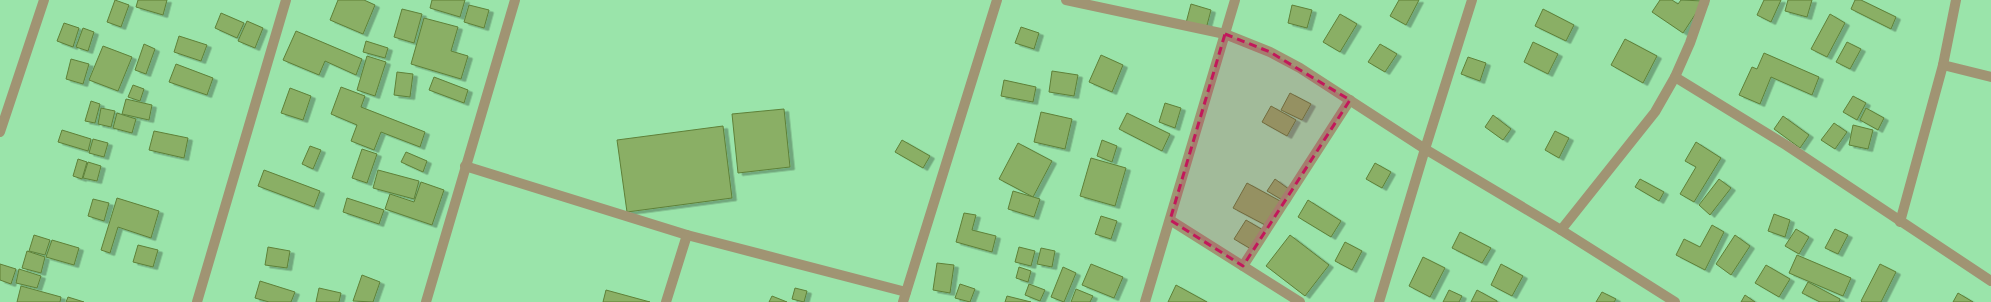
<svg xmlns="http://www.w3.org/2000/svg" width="1991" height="302" viewBox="0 0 1991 302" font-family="Rubik,sans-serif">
<defs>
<filter id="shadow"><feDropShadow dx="4.5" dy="2.5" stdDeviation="0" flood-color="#0004"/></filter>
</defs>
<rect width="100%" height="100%" fill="#9ae4aa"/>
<!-- building -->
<g fill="#8aaf65" stroke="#5e8038" filter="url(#shadow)">
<path d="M115,0L129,5L121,27L107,22Z"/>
<path d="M138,0H167L163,15L136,7Z"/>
<path d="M338,0H364L375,5L363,34L330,20Z"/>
<path d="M432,0H465L460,17L430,8Z"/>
<path d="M1399,0H1419L1406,25L1390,16Z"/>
<path d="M1660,0H1672L1678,4L1681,0L1704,1L1683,33L1652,12Z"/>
<path d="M1764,0H1781L1771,22L1757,15Z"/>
<path d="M1788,0H1812L1807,17L1785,11Z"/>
<path d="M1855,0H1861L1896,17L1891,29L1851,9Z"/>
<path d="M1191,4L1211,10L1206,29L1186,23Z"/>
<path d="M469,5L489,10L484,28L464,22Z"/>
<path d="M1292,5L1312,10L1307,28L1288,23Z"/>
<path d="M402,9L422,14L414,43L394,37Z"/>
<path d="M1543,9L1574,25L1566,41L1535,26Z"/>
<path d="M221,13L244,23L237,38L215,28Z"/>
<path d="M1340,14L1357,24L1340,52L1323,42Z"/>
<path d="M1830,14L1845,23L1827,57L1811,49Z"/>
<path d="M424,18L458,27L451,51L468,56L461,79L411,64Z"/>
<path d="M247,21L263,28L255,48L238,41Z"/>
<path d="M64,23L79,28L73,47L57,41Z"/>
<path d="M1021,27L1039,33L1034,49L1015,43Z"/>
<path d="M83,28L94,32L88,51L76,47Z"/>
<path d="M296,31L362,59L356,75L325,61L319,75L283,60Z"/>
<path d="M179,36L207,45L201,61L174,52Z"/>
<path d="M1625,39L1657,56L1643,83L1611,65Z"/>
<path d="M366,41L388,48L385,58L363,52Z"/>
<path d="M1533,42L1558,54L1548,74L1524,62Z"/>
<path d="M1847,42L1861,49L1850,69L1836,62Z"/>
<path d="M144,44L155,49L146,74L135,70Z"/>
<path d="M1380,44L1397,54L1385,72L1368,62Z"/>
<path d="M103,46L132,57L118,91L89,80Z"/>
<path d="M1764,53L1819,77L1812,95L1771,77L1760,104L1739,95L1752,67L1757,69Z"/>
<path d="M1101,55L1123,65L1112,92L1089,82Z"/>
<path d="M367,56L386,62L375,96L357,90Z"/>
<path d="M1468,57L1486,63L1480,81L1461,74Z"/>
<path d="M71,59L89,64L83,84L66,79Z"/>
<path d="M176,64L213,78L207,95L169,82Z"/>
<path d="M1052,71L1078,75L1074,96L1049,92Z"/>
<path d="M397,72L413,74L410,97L394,95Z"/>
<path d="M434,77L468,90L464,103L429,90Z"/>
<path d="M1004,80L1036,87L1033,102L1001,96Z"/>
<path d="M133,85L144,89L140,101L128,97Z"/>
<path d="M341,87L365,96L361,107L425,132L420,147L381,132L374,150L351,141L357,125L331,114Z"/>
<path d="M290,88L311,96L303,120L281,113Z"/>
<path d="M1290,93L1311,104L1302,120L1281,110Z"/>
<path d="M1853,96L1866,103L1857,120L1843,112Z"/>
<path d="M126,99L152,105L149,120L122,114Z"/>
<path d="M91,101L100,104L95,123L85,121Z"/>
<path d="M1165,103L1181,108L1175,128L1159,122Z"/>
<path d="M1271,106L1296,120L1287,136L1262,122Z"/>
<path d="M101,108L115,111L111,127L98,124Z"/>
<path d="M1866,108L1884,118L1878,130L1860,120Z"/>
<path d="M784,109L790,167L738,173L732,114Z"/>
<path d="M1041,112L1072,119L1065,149L1034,142Z"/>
<path d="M117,113L136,119L132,133L113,128Z"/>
<path d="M1127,113L1170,134L1162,151L1119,129Z"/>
<path d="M1493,115L1511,129L1503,140L1485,127Z"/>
<path d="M1783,116L1809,135L1800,148L1774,129Z"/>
<path d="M1834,123L1847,132L1835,149L1821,140Z"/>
<path d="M1853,125L1873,130L1868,149L1849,145Z"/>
<path d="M723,126L732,198L627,212L617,140Z"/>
<path d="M62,130L91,139L88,151L58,142Z"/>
<path d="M154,131L188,138L184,158L149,150Z"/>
<path d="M1555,131L1569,138L1559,158L1545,150Z"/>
<path d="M93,139L108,143L104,157L89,153Z"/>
<path d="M902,140L930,156L923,168L895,152Z"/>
<path d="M1102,140L1117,146L1112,162L1097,156Z"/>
<path d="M1696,142L1721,158L1694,202L1680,194L1696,167L1685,161Z"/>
<path d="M1018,143L1052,161L1033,197L999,179Z"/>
<path d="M310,146L321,150L313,169L302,164Z"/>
<path d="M362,149L377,154L367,183L352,178Z"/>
<path d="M406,152L427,161L423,172L401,162Z"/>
<path d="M1091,158L1126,168L1115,206L1080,196Z"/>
<path d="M78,159L87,162L82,179L73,176Z"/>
<path d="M88,162L101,166L97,181L83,178Z"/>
<path d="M1375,163L1391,172L1382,188L1366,179Z"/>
<path d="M264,170L320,191L314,207L258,186Z"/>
<path d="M378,170L419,181L414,199L373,188Z"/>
<path d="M1275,179L1290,190L1284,201L1267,191Z"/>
<path d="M1640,179L1664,192L1659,201L1635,187Z"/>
<path d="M1719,179L1731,188L1710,215L1699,205Z"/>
<path d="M421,182L444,190L432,225L385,209L390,194L414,202Z"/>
<path d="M1247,183L1280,201L1267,226L1233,208Z"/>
<path d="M1013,191L1040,199L1034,217L1008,209Z"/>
<path d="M117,198L159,211L151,238L118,227L110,253L101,250Z"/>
<path d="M347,198L384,210L379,224L343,212Z"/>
<path d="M93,199L109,203L104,221L88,216Z"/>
<path d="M1308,200L1341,221L1331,237L1298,217Z"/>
<path d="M964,213L976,215L972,230L996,236L992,252L956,242Z"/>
<path d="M1774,214L1790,220L1785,237L1768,231Z"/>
<path d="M1101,216L1117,221L1111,239L1095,234Z"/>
<path d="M1246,220L1263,230L1251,249L1234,239Z"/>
<path d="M1712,225L1724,232L1705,270L1676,255L1684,239L1700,247Z"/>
<path d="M1796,229L1809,237L1799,254L1785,246Z"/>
<path d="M1835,229L1848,235L1838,254L1825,248Z"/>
<path d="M1460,232L1491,248L1482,263L1452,248Z"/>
<path d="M34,235L50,240L45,255L29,251Z"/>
<path d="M1290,235L1329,265L1305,296L1266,266Z"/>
<path d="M1735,235L1750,246L1731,275L1716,264Z"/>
<path d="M52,240L79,248L74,265L46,257Z"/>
<path d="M1345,242L1362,251L1352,270L1335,261Z"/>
<path d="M138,245L158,250L153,267L133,262Z"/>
<path d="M268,247L290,251L287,268L265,265Z"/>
<path d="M1019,247L1035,251L1031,266L1015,262Z"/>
<path d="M1041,248L1055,251L1052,267L1037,264Z"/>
<path d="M27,251L45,257L41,273L22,268Z"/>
<path d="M1797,255L1851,278L1843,296L1789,273Z"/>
<path d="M1423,257L1445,268L1430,297L1409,286Z"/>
<path d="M937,263L954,265L950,293L933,290Z"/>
<path d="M0,264L16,269L11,284L0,280Z"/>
<path d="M1091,264L1123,277L1114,298L1082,285Z"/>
<path d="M1501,264L1523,276L1512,296L1491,285Z"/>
<path d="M1880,264L1896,272L1881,302H1862L1861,301Z"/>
<path d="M1766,265L1790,279L1779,297L1755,283Z"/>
<path d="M1019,267L1031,271L1028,282L1016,278Z"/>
<path d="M1063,267L1076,273L1064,302L1051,297Z"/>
<path d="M19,269L41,276L37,288L16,283Z"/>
<path d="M362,275L380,282L373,302L353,301Z"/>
<path d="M260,281L295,292L291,302H269L255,298Z"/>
<path d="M1808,282L1840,299L1839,302H1820L1802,293Z"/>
<path d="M960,284L975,289L970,302L955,298Z"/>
<path d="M1029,284L1045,290L1040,301L1025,295Z"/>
<path d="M1176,285L1207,302H1168Z"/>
<path d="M21,286L61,297L60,302H17Z"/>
<path d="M319,288L341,293L339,302H316Z"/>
<path d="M795,288L807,291L804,302L792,299Z"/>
<path d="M1076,289L1093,296L1090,302H1071Z"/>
<path d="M606,290L650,302H603Z"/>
<path d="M1449,290L1462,296L1459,302H1443Z"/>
<path d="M1477,290L1497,301V302H1471Z"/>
<path d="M1602,292L1616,299L1614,302H1596Z"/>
<path d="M1958,293L1973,302H1953Z"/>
<path d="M1745,295L1755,302H1741Z"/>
<path d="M772,296L787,302H769Z"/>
<path d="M1007,296L1031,302H1005Z"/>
<path d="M68,297L84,302H66Z"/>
</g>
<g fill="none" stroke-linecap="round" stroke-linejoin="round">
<!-- minor -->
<g stroke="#a09473" stroke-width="10">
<path d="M1066,0L1225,34L1270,52L1300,68L1425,149L1561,230L1675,302"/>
<path d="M1943,65L1991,77"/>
<path d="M1675,77L1690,43L1705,0"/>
<path d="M0,132L44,0"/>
<path d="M465,166L687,235L906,292"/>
<path d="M1170,220L1300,302"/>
<path d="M1900,222L1943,65L1956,0"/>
<path d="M1561,230L1655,112L1675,77L1786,145L1991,281"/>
<path d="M1243,266L1350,100"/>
<path d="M197,302L286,0"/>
<path d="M426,302L515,0"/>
<path d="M666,302L687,235"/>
<path d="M903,302L997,0"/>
<path d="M1145,302L1235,0"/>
<path d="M1379,302L1425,149L1472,0"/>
</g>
</g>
<!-- marked area -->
<path fill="#c2185b" fill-opacity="0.2" stroke="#c2185b" stroke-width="3" stroke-dasharray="8 5" stroke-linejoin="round" d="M1225,34L1270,52L1350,100L1243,266L1170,220Z"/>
</svg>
